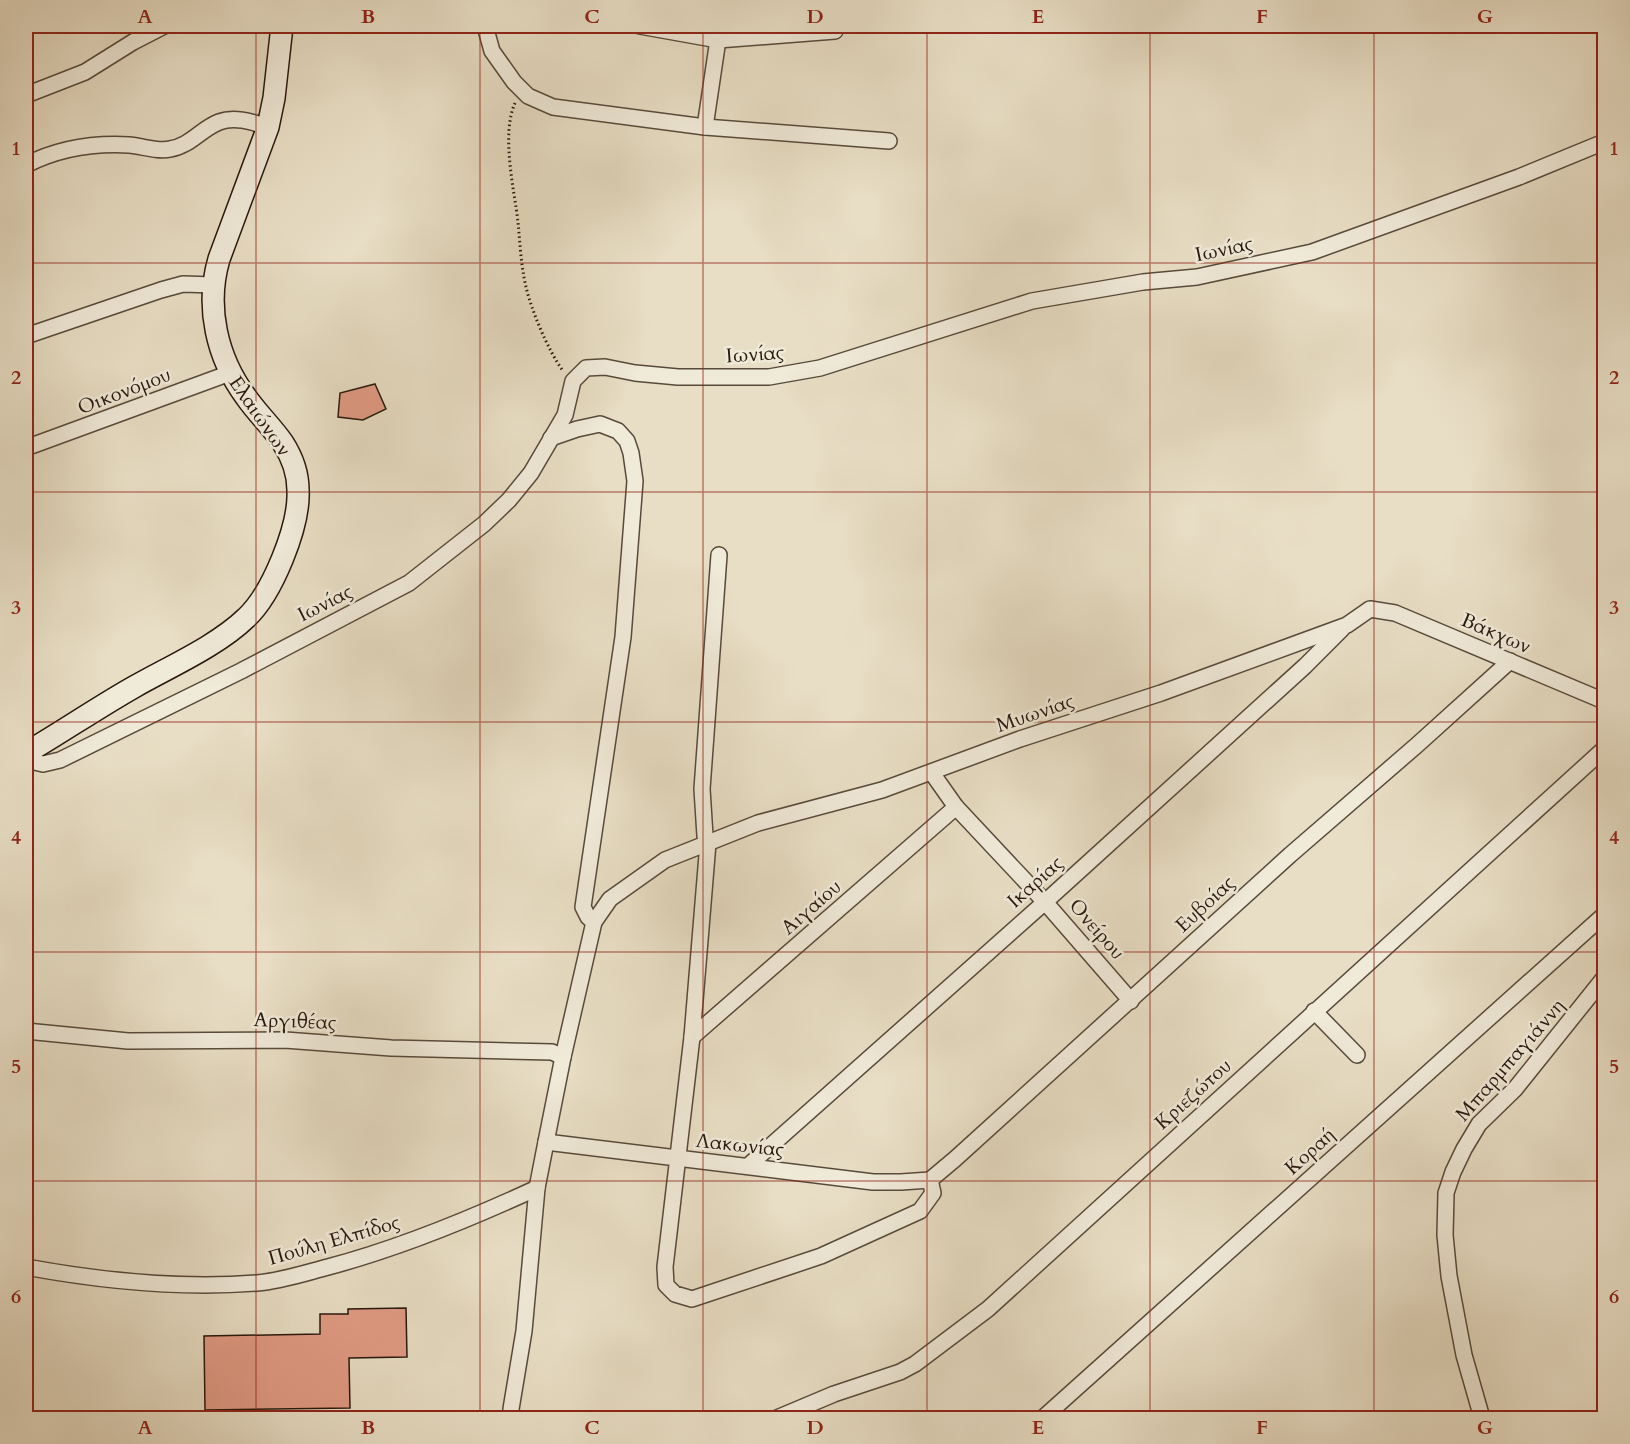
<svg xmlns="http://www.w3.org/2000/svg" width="1630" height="1444" viewBox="0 0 1630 1444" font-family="Cardo,serif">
<rect width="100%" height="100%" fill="#e8dec5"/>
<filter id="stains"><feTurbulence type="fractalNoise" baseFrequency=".00333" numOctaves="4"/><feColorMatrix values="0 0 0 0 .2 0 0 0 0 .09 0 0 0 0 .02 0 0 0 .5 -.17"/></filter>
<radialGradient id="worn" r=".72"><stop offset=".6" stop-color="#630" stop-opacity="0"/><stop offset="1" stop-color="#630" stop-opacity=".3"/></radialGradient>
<!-- building -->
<g fill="#e19b85" stroke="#28180d" stroke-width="1.5">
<path d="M375,384L386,409L363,420L338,417L340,393Z"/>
<path d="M406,1308L407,1357L349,1358L350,1408L205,1410L204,1336L320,1334V1314H348V1309Z"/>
</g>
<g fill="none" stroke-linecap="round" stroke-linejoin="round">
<!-- minor casing -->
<g stroke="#584a3b" stroke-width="18">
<g id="minor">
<path d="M485,26L492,51L514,82L528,96L553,107L705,127L889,141"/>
<path d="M640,26L718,40L835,31"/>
<path d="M26,95L85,72L133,42L164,26"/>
<path d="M705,127L720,26"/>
<path d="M26,165C57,149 94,143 129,145C142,146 158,152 170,149C190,146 201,129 219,122C235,116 252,122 268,127"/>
<path d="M26,336L161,290L183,284L214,285"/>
<path d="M551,438L577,429L600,424L618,431L627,441L631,453L635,481L623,637L583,907L588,917L594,922"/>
<path d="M31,446L230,373"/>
<path d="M719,555L702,789L705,836L708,843L692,1037L665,1267L666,1285L675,1294L692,1299L821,1256L920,1211L933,1193L930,1180"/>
<path d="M26,760L43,764L60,760L241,671L409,583L484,524L509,500L531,473L565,415L573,381L586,368L605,367L635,373L678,377H769L820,368L1032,301L1143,282L1197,277L1312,252L1519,177L1604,142"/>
<path d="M932,773L956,807L1045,902L1131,1001"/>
<path d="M1314,1011L1357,1055"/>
<path d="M26,1031L128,1041L285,1040L391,1048L552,1052L563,1057"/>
<path d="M692,1037L956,807"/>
<path d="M546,1142L873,1182H901L930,1180"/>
<path d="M748,1166L1045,902L1305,666L1342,629"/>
<path d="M930,1180L955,1159L1290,855L1417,745L1510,661"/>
<path d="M26,1267C102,1281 179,1289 257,1283C281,1281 305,1273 328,1267C400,1248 470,1219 537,1188"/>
<path d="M512,1418L511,1409L524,1331L537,1188L546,1142L563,1057L594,922L610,899L665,860L758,823L882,790L1020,739L1161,693L1347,625L1370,609L1395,613L1604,701"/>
<path d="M777,1418L834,1394L900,1372L915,1364L988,1309L1604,749"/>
<path d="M1043,1418L1604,915"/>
<path d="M1482,1418L1464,1355L1449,1276L1445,1235L1446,1193L1453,1172L1464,1149L1479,1124L1515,1089L1604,978"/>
</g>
</g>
<!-- secondary casing -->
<g stroke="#28180d" stroke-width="24">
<path id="secondary" d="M26,753C62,732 97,708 134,687C169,667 217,646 246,618C272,594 300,526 298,490C298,473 292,457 283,443C272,427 257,413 246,397C217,358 205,307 219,259L268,127L274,98L282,26"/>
</g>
<!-- path -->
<path stroke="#28180d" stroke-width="3" stroke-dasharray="1.5 3" stroke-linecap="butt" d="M515,103C501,135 514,188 518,222C520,243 521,266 526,287C532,312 548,350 563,371"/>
<!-- minor -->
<use href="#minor" stroke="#f0ead9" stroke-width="15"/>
<!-- secondary -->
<use href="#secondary" stroke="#f0ead9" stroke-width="21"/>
</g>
<!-- grid -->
<path fill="none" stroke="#8f2418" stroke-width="1.5" stroke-opacity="0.55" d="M256,26V1418M480,26V1418M703,26V1418M927,26V1418M1150,26V1418M1374,26V1418M26,263H1604M26,492H1604M26,722H1604M26,952H1604M26,1181H1604"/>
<g text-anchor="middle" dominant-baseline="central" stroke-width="5" stroke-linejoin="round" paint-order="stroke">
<!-- street labels -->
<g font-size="20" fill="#28180d" stroke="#f0ead9">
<text transform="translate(1224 249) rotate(-12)">Ιωνίας</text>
<text transform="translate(755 354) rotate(-4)">Ιωνίας</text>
<text transform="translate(124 391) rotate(-21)">Οικονόμου</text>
<text transform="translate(260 416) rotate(55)">Ελαιώνων</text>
<text transform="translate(325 603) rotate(-27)">Ιωνίας</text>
<text transform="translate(1496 633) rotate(23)">Βάκχων</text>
<text transform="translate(1035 713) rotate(-19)">Μυωνίας</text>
<text transform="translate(1035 882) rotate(-42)">Ικαρίας</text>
<text transform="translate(1205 904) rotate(-43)">Ευβοίας</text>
<text transform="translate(811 907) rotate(-41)">Αιγαίου</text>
<text transform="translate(1097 929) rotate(49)">Ονείρου</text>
<text transform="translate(295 1021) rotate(2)">Αργιθέας</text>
<text transform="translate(1510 1060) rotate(-49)">Μπαρμπαγιάννη</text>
<text transform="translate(1193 1094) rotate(-42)">Κριεζώτου</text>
<text transform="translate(740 1145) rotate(6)">Λακωνίας</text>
<text transform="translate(1310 1151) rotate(-42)">Κοραή</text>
<text transform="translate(334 1240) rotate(-16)">Πούλη Ελπίδος</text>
</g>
</g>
<!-- margin -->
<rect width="1630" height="1444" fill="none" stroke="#e8dec5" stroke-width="66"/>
<rect x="33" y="33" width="1564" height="1378" fill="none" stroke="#8f2418" stroke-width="2"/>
<g font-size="20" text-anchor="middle" font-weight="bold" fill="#8f2418">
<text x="145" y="23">A</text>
<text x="368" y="23">B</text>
<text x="592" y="23">C</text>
<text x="815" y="23">D</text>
<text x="1038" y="23">E</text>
<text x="1262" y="23">F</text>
<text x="1485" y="23">G</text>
<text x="16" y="155">1</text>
<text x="1614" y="155">1</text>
<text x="16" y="384">2</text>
<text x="1614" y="384">2</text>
<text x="16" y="614">3</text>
<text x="1614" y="614">3</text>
<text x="16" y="844">4</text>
<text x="1614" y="844">4</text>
<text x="16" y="1073">5</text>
<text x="1614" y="1073">5</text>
<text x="16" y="1303">6</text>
<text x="1614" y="1303">6</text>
<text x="145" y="1434">A</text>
<text x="368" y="1434">B</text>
<text x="592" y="1434">C</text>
<text x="815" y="1434">D</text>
<text x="1038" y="1434">E</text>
<text x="1262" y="1434">F</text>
<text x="1485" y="1434">G</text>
</g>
<rect width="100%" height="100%" filter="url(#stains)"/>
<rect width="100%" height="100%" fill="url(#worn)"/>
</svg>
